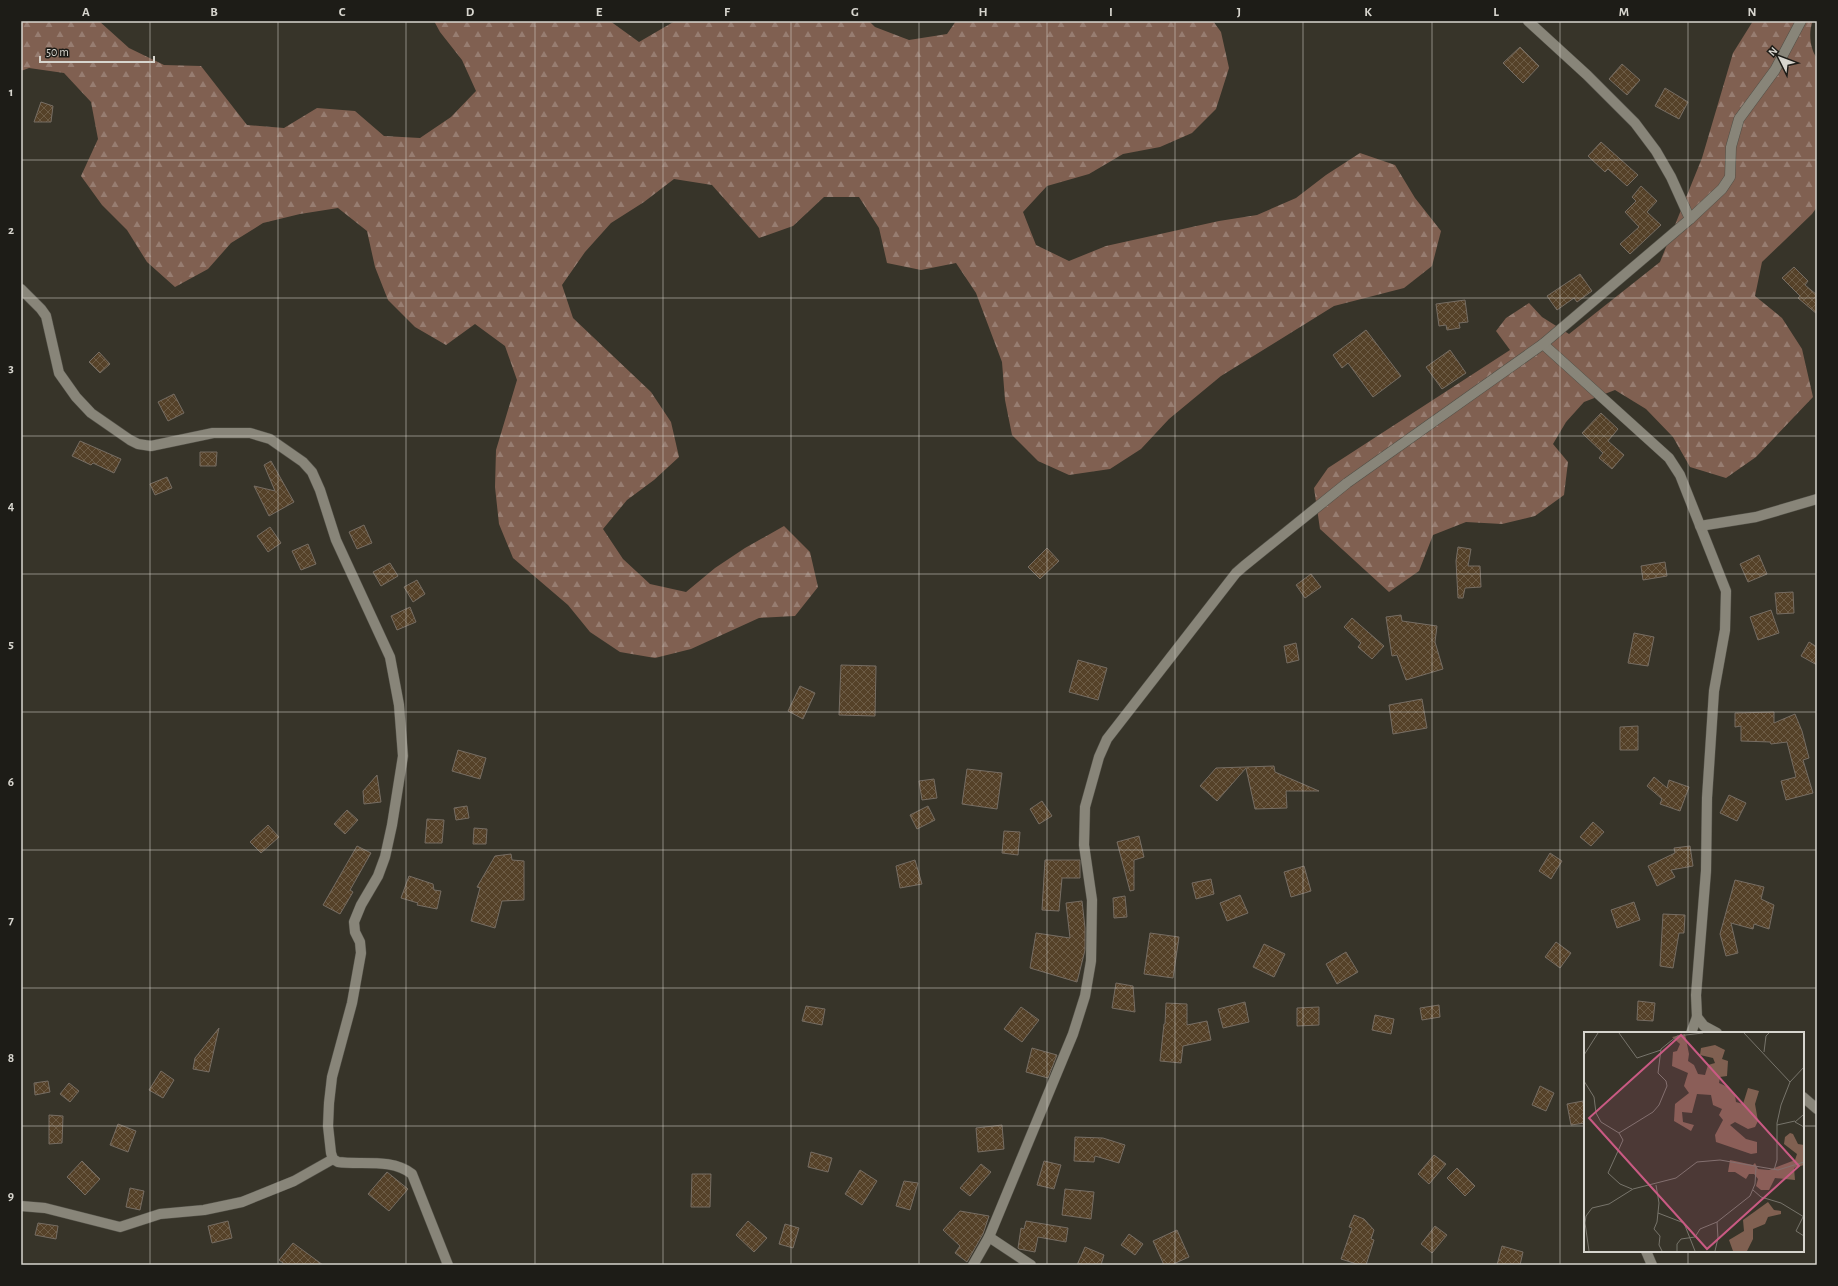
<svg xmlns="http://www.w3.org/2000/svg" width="1838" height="1286" viewBox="0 0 1838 1286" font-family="'Alegreya Sans',sans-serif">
<defs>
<pattern id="forest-firs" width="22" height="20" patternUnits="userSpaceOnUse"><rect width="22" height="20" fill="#806051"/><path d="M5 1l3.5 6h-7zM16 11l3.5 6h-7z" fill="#977d71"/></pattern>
<pattern id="building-cross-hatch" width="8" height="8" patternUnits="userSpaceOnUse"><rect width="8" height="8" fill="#554128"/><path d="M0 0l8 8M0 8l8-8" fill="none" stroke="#6d5c46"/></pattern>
</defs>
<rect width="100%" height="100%" fill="#373429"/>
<!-- forest -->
<g fill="url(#forest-firs)">
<path d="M21,21H99L129,48L164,65L201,66L247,125L284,128L317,108L355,111L384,136L420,138L451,117L476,91L462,60L440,32L434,21H610L639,42L675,21H869L875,27L909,40L947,34L956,21H1213L1221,32L1229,68L1216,109L1192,133L1160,147L1123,154L1089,174L1047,186L1023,212L1036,245L1069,261L1106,246L1219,221L1257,215L1296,198L1326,175L1360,153L1395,165L1415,198L1441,231L1432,266L1404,288L1334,306L1221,376L1169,419L1141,449L1110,469L1069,475L1038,461L1012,435L1005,400L1002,362L976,293L956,263L921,270L887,263L879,228L859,197H824L793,226L759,238L712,185L674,179L644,202L611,223L585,252L562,285L573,318L651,392L671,422L679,457L654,480L627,500L603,529L623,559L650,584L686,592L715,568L745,548L784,526L810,552L818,587L795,616L759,618L691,649L655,658L620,652L590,632L568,605L513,558L499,524L495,487L496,450L517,380L505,346L475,324L446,345L415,327L388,300L375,267L367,231L338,208L300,214L263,223L231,243L208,269L175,287L147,262L127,230L102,205L81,176L98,139L91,102L64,73L29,68L21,71Z"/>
<path d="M1753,21H1813C1808,31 1810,50 1817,58V207L1812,214L1762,262L1755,296L1782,318L1802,349L1813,397L1756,457L1726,478L1690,467L1673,437L1646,409L1615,390L1584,402L1566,422L1553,444L1568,462L1564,495L1535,516L1502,524L1466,522L1433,535L1419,571L1389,592L1320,529L1314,488L1328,468L1510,350L1496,331L1506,318L1529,303L1542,317L1569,334L1660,262L1702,158L1733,53Z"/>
</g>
<!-- building -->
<g fill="url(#building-cross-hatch)" stroke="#766d63">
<path d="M1520,47L1539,66L1523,83L1503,63Z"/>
<path d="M1622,64L1640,80L1627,95L1609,79Z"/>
<path d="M1665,88L1688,102L1679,119L1655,106Z"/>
<path d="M41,102L53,106L51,122H34Z"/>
<path d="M1601,142L1638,175L1627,186L1608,169L1605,172L1588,156Z"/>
<path d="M1641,186L1657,201L1647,212L1661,225L1630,254L1620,244L1639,227L1625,212L1636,201L1632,197Z"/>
<path d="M1794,267L1808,281L1805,285L1817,295V314L1798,298L1800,296L1782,278Z"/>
<path d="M1580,274L1592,291L1577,302L1574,298L1557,310L1547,296Z"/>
<path d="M1465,300L1468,322L1459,323L1460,328L1447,330L1446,325L1439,326L1436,304Z"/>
<path d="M1366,330L1401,376L1373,397L1348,363L1342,368L1333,355Z"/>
<path d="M1450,350L1466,373L1442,389L1426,367Z"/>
<path d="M99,352L110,364L100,373L89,362Z"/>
<path d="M174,394L184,413L168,421L158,402Z"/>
<path d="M1601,413L1618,429L1608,441L1624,455L1612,469L1599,458L1603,453L1582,433Z"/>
<path d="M80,441L121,459L114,473L93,463L91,465L72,456Z"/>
<path d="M200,452H217L216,466H200Z"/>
<path d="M271,461L294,502L269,516L254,486L275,491L264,465Z"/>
<path d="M167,477L172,488L155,495L150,484Z"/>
<path d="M364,525L372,543L357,549L349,532Z"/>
<path d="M270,527L281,543L268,552L257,536Z"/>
<path d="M308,544L316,564L301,570L292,551Z"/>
<path d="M1458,547L1471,549L1468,566H1480L1481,587L1465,588L1463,598H1458L1456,561Z"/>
<path d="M1047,548L1059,561L1040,579L1028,567Z"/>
<path d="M1759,555L1767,574L1748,582L1740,564Z"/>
<path d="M1665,562L1667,576L1643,580L1641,566Z"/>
<path d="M390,563L398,576L381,586L373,572Z"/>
<path d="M1311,574L1321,587L1305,598L1296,585Z"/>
<path d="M417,580L425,594L413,602L404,587Z"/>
<path d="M1793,592L1794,613L1777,614L1775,593Z"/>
<path d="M410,607L416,622L397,630L391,616Z"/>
<path d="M1771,610L1779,633L1758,640L1750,617Z"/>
<path d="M1401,615L1402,621L1437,626L1435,642L1443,669L1406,680L1397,655L1392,656L1386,617Z"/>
<path d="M1352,618L1384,646L1372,659L1358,647L1361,643L1344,627Z"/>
<path d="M1634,633L1654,637L1648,666L1628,663Z"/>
<path d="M1809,642L1817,647V665L1801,656Z"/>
<path d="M1296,643L1299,660L1287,663L1284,646Z"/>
<path d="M1078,660L1107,668L1098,700L1069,692Z"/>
<path d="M841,665L876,666L875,716L839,715Z"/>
<path d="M800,686L815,693L803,719L788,711Z"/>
<path d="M1422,699L1427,728L1393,734L1389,705Z"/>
<path d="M1774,712V723L1795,714L1802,731L1809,758L1803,760L1813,793L1786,800L1781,781L1796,777L1787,742L1771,744L1770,742L1741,741V726L1735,727V713Z"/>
<path d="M1638,726V750H1620V727Z"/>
<path d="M458,750L486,758L480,779L452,771Z"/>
<path d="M1274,766L1275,772L1319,791H1286L1287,808L1255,809L1246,768L1217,801L1200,786L1216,768Z"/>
<path d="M967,769L1002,773L997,809L962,804Z"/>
<path d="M377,775L381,802L364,804L363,791Z"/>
<path d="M1654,777L1667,788L1669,780L1689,787L1680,811L1660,804L1662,799L1647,786Z"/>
<path d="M934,779L937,798L922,800L919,781Z"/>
<path d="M1729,795L1746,803L1737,821L1720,813Z"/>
<path d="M1042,801L1052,816L1039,824L1030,809Z"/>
<path d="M467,806L469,818L456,820L454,808Z"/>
<path d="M928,806L935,820L917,829L910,815Z"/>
<path d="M347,810L358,820L345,834L334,824Z"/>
<path d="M427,819L444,820L442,843H425Z"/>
<path d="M1593,822L1604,832L1591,846L1580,837Z"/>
<path d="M268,825L279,837L261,853L250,842Z"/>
<path d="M474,828L487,829L486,844H473Z"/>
<path d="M1004,831L1020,832L1018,855L1002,853Z"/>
<path d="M1139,836L1144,857L1134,860V890L1130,891L1117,842Z"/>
<path d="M357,846L371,853L350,890L353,892L340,914L323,905Z"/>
<path d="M1690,846L1693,866L1671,870L1675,877L1657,886L1648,866L1675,853L1674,848Z"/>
<path d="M1550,853L1562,861L1551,879L1539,871Z"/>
<path d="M511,854L512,860L524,861V900L502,901L495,928L471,921L480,888L477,887L495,856Z"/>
<path d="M915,860L922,884L900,888L896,866Z"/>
<path d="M1045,860H1080V878H1062L1059,911L1042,910Z"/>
<path d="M1304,866L1311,891L1291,897L1284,872Z"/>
<path d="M409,876L433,884L434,890L441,891L437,909L417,905L418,903L401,898Z"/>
<path d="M1211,879L1214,894L1196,899L1192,883Z"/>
<path d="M1735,880L1764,887L1761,899L1774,905L1769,929L1754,924L1753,929L1731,923L1738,953L1726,956L1720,934Z"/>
<path d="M1240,895L1248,913L1227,921L1220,903Z"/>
<path d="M1125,896L1127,917L1114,918L1113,898Z"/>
<path d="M1082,901L1085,928V950L1077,982L1030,968L1036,933L1070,938L1066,903Z"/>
<path d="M1634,902L1640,920L1617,928L1611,910Z"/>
<path d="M1663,914L1685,915L1684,933H1679L1673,968L1660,966Z"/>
<path d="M1150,933L1179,937L1173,978L1144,974Z"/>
<path d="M1556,942L1571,953L1560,968L1545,957Z"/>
<path d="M1264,944L1285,954L1274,977L1253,967Z"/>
<path d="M1346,952L1358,972L1337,984L1326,964Z"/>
<path d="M1116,983L1133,986L1135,1012L1112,1008Z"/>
<path d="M1638,1001L1655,1003L1653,1021L1637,1020Z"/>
<path d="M1245,1002L1249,1022L1223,1028L1218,1009Z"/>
<path d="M1166,1003L1187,1004V1025L1207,1021L1211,1040L1183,1046L1181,1063L1160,1061L1164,1024H1165Z"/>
<path d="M1439,1005L1440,1017L1422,1020L1420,1008Z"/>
<path d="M806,1006L825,1009L822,1025L802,1021Z"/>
<path d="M1021,1007L1039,1020L1022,1042L1004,1029Z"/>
<path d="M1319,1007V1025L1297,1026V1008Z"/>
<path d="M1375,1015L1394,1019L1391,1034L1372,1030Z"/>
<path d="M219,1028L209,1072L193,1069L195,1058Z"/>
<path d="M1032,1048L1057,1055L1048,1078L1026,1072Z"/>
<path d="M161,1071L174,1080L163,1098L149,1090Z"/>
<path d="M48,1081L50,1092L35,1095L34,1083Z"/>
<path d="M69,1083L79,1091L70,1102L60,1094Z"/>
<path d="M1540,1086L1554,1093L1546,1111L1532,1105Z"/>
<path d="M1583,1101L1585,1123L1571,1125L1567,1104Z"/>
<path d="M49,1115L63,1116L62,1143L49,1144Z"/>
<path d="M118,1124L136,1131L128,1152L110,1145Z"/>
<path d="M1002,1125L1004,1149L978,1152L976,1128Z"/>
<path d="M1075,1137L1103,1138L1125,1145L1119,1163L1095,1156L1094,1162L1074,1161Z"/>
<path d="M811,1152L832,1158L828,1172L808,1167Z"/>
<path d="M1434,1155L1446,1164L1429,1184L1418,1174Z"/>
<path d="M82,1161L100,1179L85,1195L67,1177Z"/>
<path d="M1044,1161L1061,1165L1054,1189L1037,1185Z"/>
<path d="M981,1164L991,1172L970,1196L960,1188Z"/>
<path d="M1457,1168L1475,1186L1465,1196L1447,1178Z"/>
<path d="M860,1170L877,1181L862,1205L845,1194Z"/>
<path d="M387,1172L408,1189L389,1211L368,1194Z"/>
<path d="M692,1174H711L710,1207H691Z"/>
<path d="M904,1181L918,1183L910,1210L896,1206Z"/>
<path d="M130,1188L144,1191L140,1210L126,1207Z"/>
<path d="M1065,1189L1094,1192L1091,1219L1062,1215Z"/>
<path d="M960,1211L989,1216L983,1234L967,1262L955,1253L960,1246L943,1230Z"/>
<path d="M1354,1215L1364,1219L1374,1230L1371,1239L1374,1240L1366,1265H1360L1341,1259L1352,1228L1349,1227Z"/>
<path d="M228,1221L232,1238L212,1243L208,1226Z"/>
<path d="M748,1221L767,1238L754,1252L736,1235Z"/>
<path d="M1026,1221L1068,1228L1066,1242L1038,1237L1035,1252L1019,1249L1018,1248L1021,1228L1024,1229Z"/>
<path d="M38,1223L58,1226L56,1239L35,1235Z"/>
<path d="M785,1224L799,1228L793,1248L779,1244Z"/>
<path d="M1435,1226L1447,1235L1432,1253L1421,1244Z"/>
<path d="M1177,1230L1189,1257L1171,1265H1164L1153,1241Z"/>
<path d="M1129,1234L1143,1244L1135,1255L1121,1245Z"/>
<path d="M293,1243L323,1265H286L279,1260Z"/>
<path d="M1502,1246L1523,1252L1520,1265H1497Z"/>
<path d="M1085,1247L1104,1255L1101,1265H1077Z"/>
</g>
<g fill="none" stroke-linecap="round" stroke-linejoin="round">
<!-- street casing -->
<g stroke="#525047" stroke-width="11">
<g id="street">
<path d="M1528,21L1587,75L1635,123L1656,151L1671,177L1690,219"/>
<path d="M21,289L41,309L46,316L59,373L76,397L91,413L130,440L138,444L151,446L213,433H250L270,439L303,462L312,472L320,490L336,540L390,657L399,705L403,756L392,825L385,857L378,876L361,905L354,922L355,932L360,942L361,953L352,1003L332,1077L329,1103L328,1126L331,1153L333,1159L338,1162C361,1165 392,1158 412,1174L448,1265"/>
<path d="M1543,344L1669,458L1680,475L1726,591L1725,630L1714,691L1707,798L1706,871L1696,995L1697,1017L1704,1026L1717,1033"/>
<path d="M1700,526L1756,517L1817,499"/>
<path d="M1691,1033L1697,1017"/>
<path d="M1803,1097L1817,1109"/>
<path d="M21,1206L45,1208L120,1227L160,1214L204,1210L242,1202L294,1181L333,1159"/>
<path d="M989,1237L1031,1265"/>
<path d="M1646,1251L1652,1265"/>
<path d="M973,1265L989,1237L1073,1034L1085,996L1091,961L1092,900L1084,845L1085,807L1099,757L1107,739L1236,573L1244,566L1347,483L1543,344L1690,219L1722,189L1730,177L1731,147L1739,119L1775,70L1801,21"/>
</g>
</g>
<!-- street -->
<use href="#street" stroke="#888579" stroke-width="10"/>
</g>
<!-- grid -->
<path fill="none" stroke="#d7d5ce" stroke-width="1" stroke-opacity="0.55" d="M150,21V1265M278,21V1265M406,21V1265M535,21V1265M663,21V1265M791,21V1265M919,21V1265M1047,21V1265M1175,21V1265M1303,21V1265M1432,21V1265M1560,21V1265M1688,21V1033M21,160H1817M21,298H1817M21,436H1817M21,574H1817M21,712H1817M21,850H1817M21,988H1817M21,1126H1585M1803,1126H1817M1688,1251V1265"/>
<!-- overview -->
<g transform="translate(1584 1032)">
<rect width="220" height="220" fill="#373429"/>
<path d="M101,2L105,22L104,29L110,33L114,42L121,43L124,33L131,31L129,26L116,23L117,16L131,13L141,18L138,27L144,29L143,44L136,45L135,51L144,55L151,64L152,70L159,72L164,56L175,59L171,72L174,89L171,95L164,97L151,90L146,93L162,107L173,110V121L167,122L132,110L131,103L139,88L135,83L138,77L129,73L127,63L113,62L108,81L98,80L99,90L110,93L107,99L90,89L91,72L105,61L100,54L104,41L88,34L89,20L93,19L96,12L88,5ZM206,101L209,102L214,112L220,113V133L210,136L211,148L191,146L185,158H177L172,154L174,147L170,142H165L162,147L151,140H144L146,128L169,133L171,131L174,137L185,138L211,128L213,122L200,112L201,105ZM184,170L190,178L197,179V182L184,185L181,192L169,197V207L163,219H149L145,208L160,199L159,188Z" fill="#806051"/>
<path fill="none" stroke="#77746b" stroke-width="1" d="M35,1L53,26L77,18M160,1L206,50M180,20L182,4L185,1M0,23L14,1M0,49L10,65L12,81L17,90L35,101M219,83L211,90L220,95M193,93L211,89M190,138L193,128V91L197,73L206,50L220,35M72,153L75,171L73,190L70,197L76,204L75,213L78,219M48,157L36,152L24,141L39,108L35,101L69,80L75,73L83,54L82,49L74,41L77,17L93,4L119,1M169,158L177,165L197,171L220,185M74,181L100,191L111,219M219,185L212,199L220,204M5,219L1,191L2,184L8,176L25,172L49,157L92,146L113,130L136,128L194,138L220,130M93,219V212L97,207L111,205L116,197L133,190M131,219L134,206L133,190L166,164L171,152L172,135"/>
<path fill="#c95a83" fill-opacity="0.15" stroke="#c95a83" stroke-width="2" d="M97,3L215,134L123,217L5,86Z"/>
<rect width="220" height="220" fill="none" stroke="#d7d5ce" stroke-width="2"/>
</g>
<!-- border -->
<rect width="1838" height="1286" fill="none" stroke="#1d1c17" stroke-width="44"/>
<!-- north arrow -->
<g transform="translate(1780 58) rotate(312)" stroke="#1d1c17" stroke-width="3" paint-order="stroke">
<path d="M0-3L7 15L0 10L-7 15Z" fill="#d7d5ce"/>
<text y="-6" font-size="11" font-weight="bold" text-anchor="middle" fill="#d7d5ce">N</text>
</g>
<!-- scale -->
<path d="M40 56v6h114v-6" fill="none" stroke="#d7d5ce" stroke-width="2"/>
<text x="46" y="56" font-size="12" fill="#d7d5ce" stroke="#1d1c17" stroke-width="3" paint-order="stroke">50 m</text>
<rect x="22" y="22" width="1794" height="1242" fill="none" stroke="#d7d5ce" stroke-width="1.5"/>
<g font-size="13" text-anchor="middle" font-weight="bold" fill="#d7d5ce">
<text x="86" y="16">A</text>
<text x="214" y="16">B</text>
<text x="342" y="16">C</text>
<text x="470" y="16">D</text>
<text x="599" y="16">E</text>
<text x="727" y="16">F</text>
<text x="855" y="16">G</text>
<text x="983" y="16">H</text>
<text x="1111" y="16">I</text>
<text x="1239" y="16">J</text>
<text x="1368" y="16">K</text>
<text x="1496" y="16">L</text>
<text x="1624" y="16">M</text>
<text x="1752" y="16">N</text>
<text x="11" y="96">1</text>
<text x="11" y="234">2</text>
<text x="11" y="372">3</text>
<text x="11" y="510">4</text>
<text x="11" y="648">5</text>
<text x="11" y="786">6</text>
<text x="11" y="924">7</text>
<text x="11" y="1062">8</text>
<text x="11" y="1200">9</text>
</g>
</svg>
